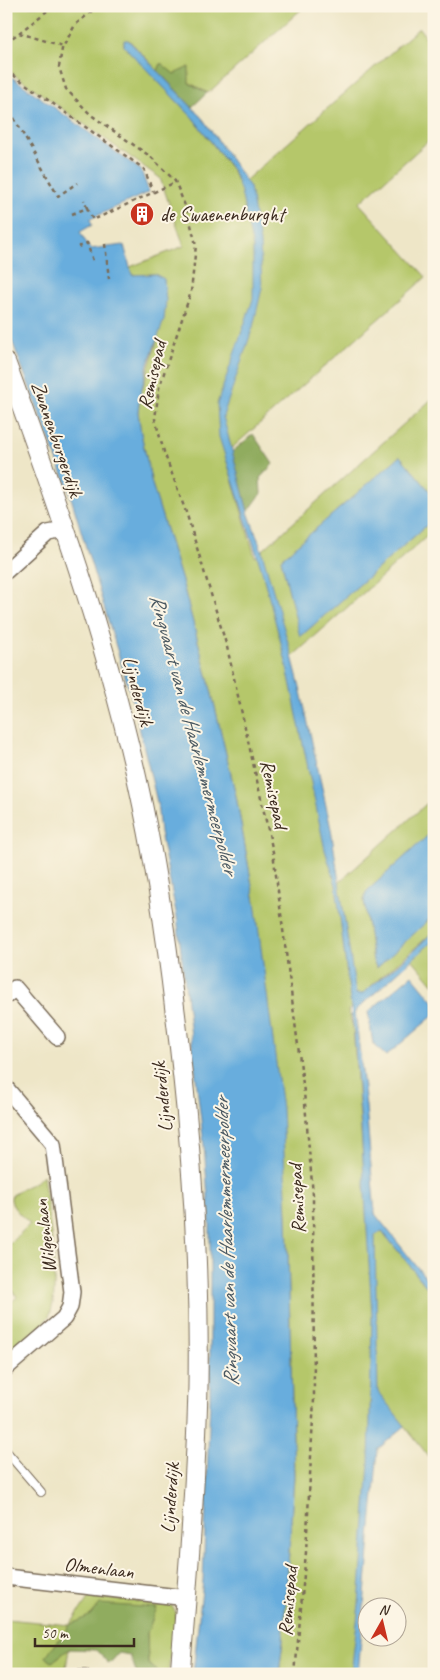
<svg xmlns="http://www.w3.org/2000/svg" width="440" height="1680" viewBox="0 0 440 1680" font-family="Caveat,sans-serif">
<rect width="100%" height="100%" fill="#fcf5e5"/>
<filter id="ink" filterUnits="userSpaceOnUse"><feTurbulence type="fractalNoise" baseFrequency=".02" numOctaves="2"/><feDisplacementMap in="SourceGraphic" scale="10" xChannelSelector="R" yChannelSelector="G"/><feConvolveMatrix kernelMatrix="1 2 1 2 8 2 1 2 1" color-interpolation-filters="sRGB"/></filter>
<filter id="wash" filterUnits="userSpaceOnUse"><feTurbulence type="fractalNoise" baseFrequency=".0096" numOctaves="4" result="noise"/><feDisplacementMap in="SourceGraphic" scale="20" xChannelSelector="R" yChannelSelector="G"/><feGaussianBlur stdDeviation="1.12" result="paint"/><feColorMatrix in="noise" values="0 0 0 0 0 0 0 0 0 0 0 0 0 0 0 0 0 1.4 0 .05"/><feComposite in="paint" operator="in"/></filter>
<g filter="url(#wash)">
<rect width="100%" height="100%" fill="#eee6c7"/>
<!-- green -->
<g fill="#b5c76b" stroke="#787844">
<path d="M6,6H305L208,93L174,74L161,64L158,71L129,40L124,41V46L193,118L232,170L239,186L419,28L434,48V136L359,203L426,277L225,454L255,557L434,397V496L400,456L281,559L301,636L434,519V530L286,662L336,885L434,797V830L366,892L364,900L373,961L376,967L434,915V931C405,958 372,981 348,1011L353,1027L354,1041L364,1170L375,1235L382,1231L434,1296V1463L373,1387V1445L354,1674H279L283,1641L294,1476L287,1216L255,902L236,796L211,690L182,581L152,484L141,433L138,412L140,396L157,341L155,274L132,275L130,267L184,246L160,178L6,69Z"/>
<path d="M434,940V985L412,959Z"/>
<path d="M43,1175C47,1203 62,1294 49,1316C40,1330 21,1346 8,1356L6,1354V1307L17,1297L7,1281L14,1274L6,1265V1247L30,1224C24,1217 10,1208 11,1197C19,1186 35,1186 43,1175Z"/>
<path d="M89,1597L171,1605L176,1613L168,1674H162L148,1665L147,1633L92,1615L70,1626L46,1657L52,1662L69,1649L65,1674H6V1619L70,1625Z"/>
</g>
<!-- forest -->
<g fill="#90ac5f" stroke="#666b3e">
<path d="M161,63L174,74L189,67V83L207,93L192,107L158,71Z"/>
<path d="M253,434L273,464L260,478L261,494L248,512L232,452Z"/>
<path d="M100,1604L157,1608L147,1633L148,1664L162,1674H137L130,1655L119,1653L109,1664L96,1650L69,1649L52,1662L46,1657L70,1625L91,1615Z"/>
</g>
<!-- water -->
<g fill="#67addd" stroke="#516c7e">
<path d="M124,40H128L203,119L250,187L260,242L262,288L253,327L223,416L248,512L260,545L292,656L300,687L331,829L356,994H362L409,955L434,931V940L355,1011L366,1106L375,1214L434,1288V1296L382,1231L375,1235L378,1392L405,1426L378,1449L358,1674H351L359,1604L369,1463L372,1316L361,1127L354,1033L336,885L325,850L286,662L261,568L219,437L217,404L253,299V248L241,192L234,172L193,118L124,46Z"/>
<path d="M6,76L12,77L141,170L149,192L90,219L92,225L80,232L90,249L124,245L132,275L155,274L164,279L166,301L164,320L148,364L140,396L138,412L141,433L152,484L182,581L211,690L236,796L255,902L282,1109L287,1216L294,1476L283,1641L279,1674H193L203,1580L210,1400V1223L204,1146L177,917L160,832L157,802L134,706L69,491L6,325Z"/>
<path d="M400,456L434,496V519L300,637L281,559Z"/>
<path d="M434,830V915L377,968L373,961L364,900L366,892Z"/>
<path d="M412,975L434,1002V1015L386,1056L373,1044L368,1012Z"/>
</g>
</g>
<g filter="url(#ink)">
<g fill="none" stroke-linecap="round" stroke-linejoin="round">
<!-- service casing -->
<g stroke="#7a6c59" stroke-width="10">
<g id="service">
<path d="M6,1451L41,1492"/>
<path d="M79,1674H85"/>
</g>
</g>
<!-- minor casing -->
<g stroke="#7a6c59" stroke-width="18">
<g id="minor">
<path d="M6,571L48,533L65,530"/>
<path d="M6,996L15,988L57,1037"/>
<path d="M6,1088L53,1144L72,1292L70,1307L64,1318L6,1368"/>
<path d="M6,1577L187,1598"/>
</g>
</g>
<!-- tertiary casing -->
<g stroke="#7a6c59" stroke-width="21">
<path id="tertiary" d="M6,363C56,499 105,637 137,779C154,855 166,933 175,1011C191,1135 200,1260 198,1386C196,1482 188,1578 180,1674"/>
</g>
<!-- path -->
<g stroke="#7a6c59" stroke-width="2.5" stroke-dasharray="4 4" stroke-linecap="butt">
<path d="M98,6L75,25L62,49L59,67L66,89L91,115L151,157L175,181L188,213L196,245L191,292L159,388L155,419L164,452L187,515L227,647L273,852L304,1092L313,1195L314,1399L306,1552L295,1674"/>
<path d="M19,33L47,11"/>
<path d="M6,42L19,33L63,46"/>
<path d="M6,73L9,72L144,169L153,191"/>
<path d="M6,104L58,196L77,183"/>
<path d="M87,208L93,220L176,182"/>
<path d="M72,214L87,208L84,200"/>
<path d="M105,244L109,279"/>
<path d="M78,247L87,243L94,264"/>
</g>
<!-- service -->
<use href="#service" stroke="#fff" stroke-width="8"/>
<!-- minor -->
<use href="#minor" stroke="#fff" stroke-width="15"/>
<!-- tertiary -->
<use href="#tertiary" stroke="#fff" stroke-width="19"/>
</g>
</g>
<!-- icons -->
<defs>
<g id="building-disc" transform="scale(1.25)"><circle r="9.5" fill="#c8321e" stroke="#fcf5e5"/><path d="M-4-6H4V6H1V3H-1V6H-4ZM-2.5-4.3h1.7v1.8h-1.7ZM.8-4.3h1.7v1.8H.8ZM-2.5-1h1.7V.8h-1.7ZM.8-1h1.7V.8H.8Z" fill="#fff"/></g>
</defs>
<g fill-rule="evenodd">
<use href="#building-disc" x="142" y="214"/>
</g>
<g text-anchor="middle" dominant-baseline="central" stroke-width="4" stroke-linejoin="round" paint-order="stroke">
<!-- poi labels -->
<g font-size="20" fill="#3b2a1e" stroke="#fcf5e5" text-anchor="start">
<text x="160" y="214">de Swaenenburght</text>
</g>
<!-- street labels -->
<g font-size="20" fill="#3b2a1e" stroke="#fcf5e5">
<text transform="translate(152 375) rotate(-77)">Remisepad</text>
<text transform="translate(57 439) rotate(71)">Zwanenburgerdijk</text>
<text transform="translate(138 691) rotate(75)">Lijnderdijk</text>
<text transform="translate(274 794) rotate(78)">Remisepad</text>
<text transform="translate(162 1097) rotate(-96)">Lijnderdijk</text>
<text transform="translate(297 1199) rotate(-93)">Remisepad</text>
<text transform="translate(45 1236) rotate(-97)">Wilgenlaan</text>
<text transform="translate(170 1498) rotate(-86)">Lijnderdijk</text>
<text transform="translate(99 1568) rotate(7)">Olmenlaan</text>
<text transform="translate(288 1601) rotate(-85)">Remisepad</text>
</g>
<!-- water labels -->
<g font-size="21" font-style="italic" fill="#4a5861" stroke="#fcf5e5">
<text transform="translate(194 734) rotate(75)">Ringvaart van de Haarlemmermeerpolder</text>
<text transform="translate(226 1242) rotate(-92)">Ringvaart van de Haarlemmermeerpolder</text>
</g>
</g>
<!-- margin -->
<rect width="440" height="1680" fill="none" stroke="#fcf5e5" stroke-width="25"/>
<!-- north arrow -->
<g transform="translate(382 1622) rotate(8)"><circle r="24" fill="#fcf5e5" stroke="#afa495"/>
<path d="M0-4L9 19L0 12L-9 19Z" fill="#c8321e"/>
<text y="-8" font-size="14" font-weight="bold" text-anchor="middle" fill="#3b2a1e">N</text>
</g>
<!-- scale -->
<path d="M35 1638v8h99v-8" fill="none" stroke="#3b2a1e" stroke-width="2.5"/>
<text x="42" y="1638" font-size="15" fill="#3b2a1e" stroke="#fcf5e5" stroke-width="4" paint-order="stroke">50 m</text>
</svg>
